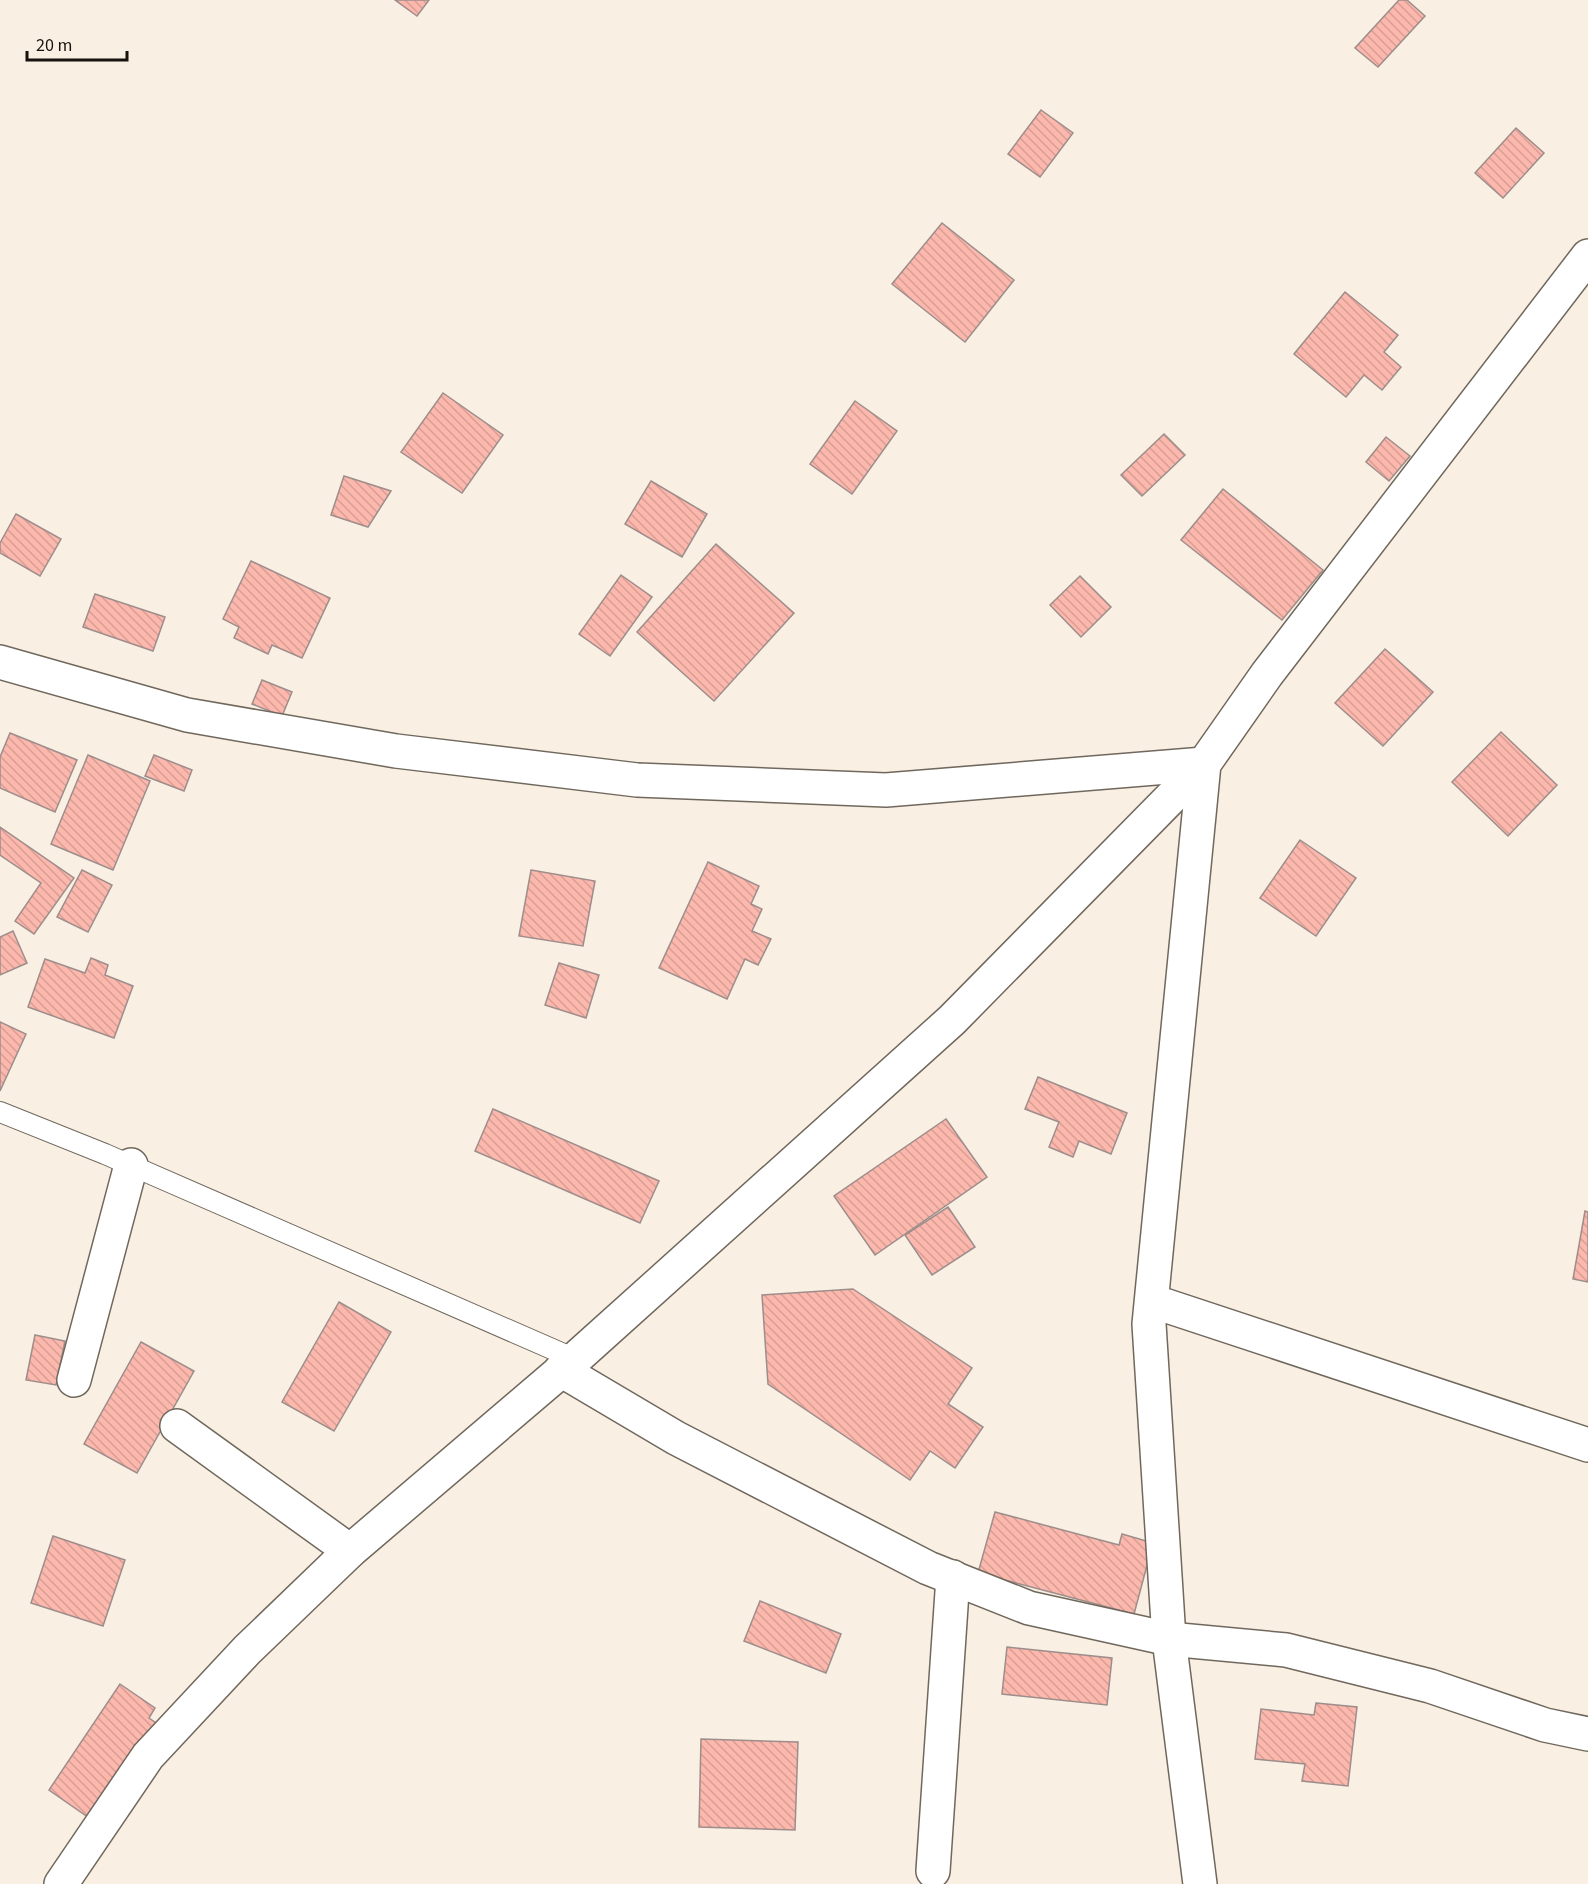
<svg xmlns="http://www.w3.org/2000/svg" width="1588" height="1884" viewBox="0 0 1588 1884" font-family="'Source Sans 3',sans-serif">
<defs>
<pattern id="building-back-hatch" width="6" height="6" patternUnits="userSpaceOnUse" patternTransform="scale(1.5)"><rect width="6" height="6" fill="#fdb8ad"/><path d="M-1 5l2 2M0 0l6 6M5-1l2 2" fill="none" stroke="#d89d94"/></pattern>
</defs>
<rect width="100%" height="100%" fill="#f9efe2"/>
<!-- building -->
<g fill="url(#building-back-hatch)" stroke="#9d8d8b" stroke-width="1.5">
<path d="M395,0H429L417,16Z"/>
<path d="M1399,0H1407L1425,16L1378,67L1355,48Z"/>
<path d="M1041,110L1073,133L1040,177L1008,154Z"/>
<path d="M1516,128L1544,153L1503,198L1475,173Z"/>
<path d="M942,223L1014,280L965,342L892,284Z"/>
<path d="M1345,292L1398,335L1384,352L1401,367L1382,390L1364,375L1346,397L1294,354Z"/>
<path d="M443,393L503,435L462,493L401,452Z"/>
<path d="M855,401L897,431L852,494L810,464Z"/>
<path d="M1164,434L1185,455L1142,496L1121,475Z"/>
<path d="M1386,437L1410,456L1389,481L1366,462Z"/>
<path d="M344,476L391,491L368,527L331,515Z"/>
<path d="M651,481L707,514L682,557L625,524Z"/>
<path d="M1223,489L1323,570L1282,620L1181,540Z"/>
<path d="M16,514L61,539L40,576L0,553V543Z"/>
<path d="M716,544L794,613L714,701L637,632Z"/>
<path d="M251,561L330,598L302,658L272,645L268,654L234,638L239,627L223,619Z"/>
<path d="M621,575L652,597L610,656L579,634Z"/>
<path d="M1080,576L1111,607L1081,637L1050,605Z"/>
<path d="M95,594L165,617L153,651L83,627Z"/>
<path d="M1385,649L1433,692L1383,746L1335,703Z"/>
<path d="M262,680L292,692L282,716L252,704Z"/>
<path d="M1501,732L1557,785L1508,836L1452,782Z"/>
<path d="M10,733L77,760L55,812L0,788V757Z"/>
<path d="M88,755L150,781L113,870L51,844Z"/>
<path d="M154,755L192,770L184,791L145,776Z"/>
<path d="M0,827L74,878L34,934L15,921L41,883L0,855Z"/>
<path d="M1300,840L1356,878L1316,936L1260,898Z"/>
<path d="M708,862L759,886L751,904L762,909L752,931L771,939L758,965L745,959L727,999L659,968Z"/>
<path d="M82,870L112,885L88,932L57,917Z"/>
<path d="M531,870L595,881L583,946L519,936Z"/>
<path d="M13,931L27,963L0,975V937Z"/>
<path d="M91,958L108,965L105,975L133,986L114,1038L28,1007L45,959L85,973Z"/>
<path d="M559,963L599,975L586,1018L545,1005Z"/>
<path d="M0,1022L26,1034L0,1091Z"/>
<path d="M1038,1077L1127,1113L1111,1154L1079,1141L1073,1157L1049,1147L1059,1122L1025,1109Z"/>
<path d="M493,1109L659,1181L640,1223L475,1151Z"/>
<path d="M946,1119L987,1177L875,1255L834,1196Z"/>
<path d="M948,1207L975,1247L932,1275L905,1235Z"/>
<path d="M1585,1211L1588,1212V1282L1573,1279Z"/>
<path d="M853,1289L972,1368L948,1404L983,1427L955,1468L930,1451L910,1480L768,1384L762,1295Z"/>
<path d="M339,1302L391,1332L334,1431L282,1402Z"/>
<path d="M35,1335L65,1341L56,1385L26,1380Z"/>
<path d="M141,1342L194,1371L137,1473L84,1444Z"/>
<path d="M995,1512L1119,1545L1122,1534L1153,1543L1134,1614L978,1573Z"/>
<path d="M53,1536L125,1560L103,1626L31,1603Z"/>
<path d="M760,1601L841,1634L826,1673L744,1641Z"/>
<path d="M1007,1647L1112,1658L1107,1705L1002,1694Z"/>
<path d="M120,1684L155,1708L149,1718L165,1729L95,1822L49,1790Z"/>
<path d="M1316,1703L1357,1707L1348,1786L1302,1781L1305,1764L1255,1759L1261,1709L1314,1715Z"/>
<path d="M701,1739L798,1742L795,1830L699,1827Z"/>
</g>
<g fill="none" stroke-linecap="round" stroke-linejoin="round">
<!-- lane casing -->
<g stroke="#70685d" stroke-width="22">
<path id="lane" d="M0,1112L105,1154L575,1359"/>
</g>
<!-- street casing -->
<g stroke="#70685d" stroke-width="36">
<g id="street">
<path d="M0,662L187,715L396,751L637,780L886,790L1204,764"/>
<path d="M1152,1301L1588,1445"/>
<path d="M561,1370L676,1438L928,1568L1029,1608L1169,1639L1286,1650L1430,1686L1545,1725L1588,1734"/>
<path d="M74,1380L131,1165"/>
<path d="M177,1426L350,1551"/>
<path d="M933,1871L953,1577"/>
<path d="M61,1884L148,1756L247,1650L350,1551L575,1359L952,1020L1204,764"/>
<path d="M1200,1884L1169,1639L1149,1324L1204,764L1267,674L1588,256"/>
</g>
</g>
<!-- lane -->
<use href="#lane" stroke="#fff" stroke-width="20"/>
<!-- street -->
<use href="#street" stroke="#fff" stroke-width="33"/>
</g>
<!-- scale -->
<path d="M27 51v9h100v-9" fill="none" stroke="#16130f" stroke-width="3"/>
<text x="36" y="51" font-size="18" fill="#16130f" stroke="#f9efe2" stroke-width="4.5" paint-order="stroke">20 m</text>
</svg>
